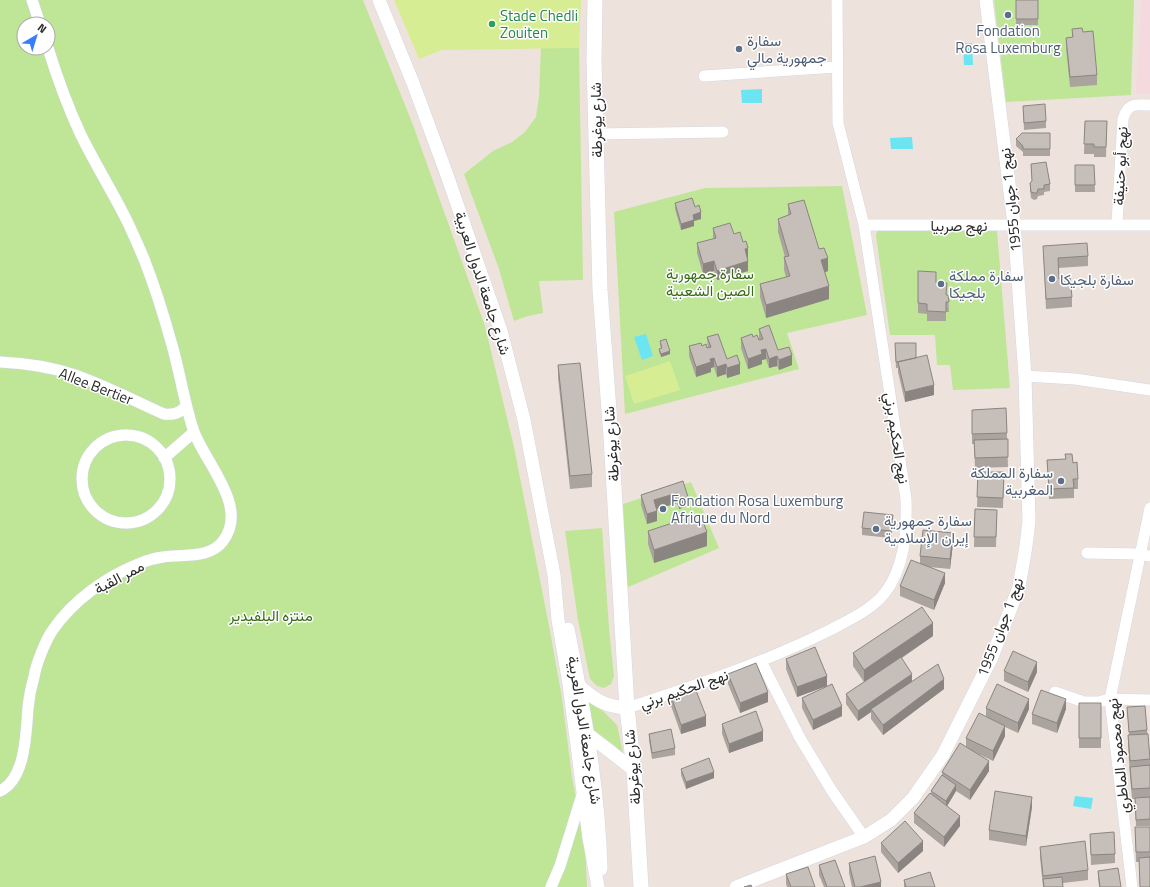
<svg xmlns="http://www.w3.org/2000/svg" width="1150" height="887" font-family="'Titillium Web',Vazirmatn,sans-serif">
<style>
.medical{fill:#f4d9df}
.green{fill:#bfe597;fill-rule:evenodd}
.pitch{fill:#d6ed93}
.water{fill:#6ce5f2}
.lines{fill:none;stroke-linecap:round;stroke-linejoin:round}
.minor-casing{stroke:#d2d8e4;stroke-width:12}
.tertiary-casing{stroke:#d2d8e4;stroke-width:14}
.secondary-casing{stroke:#d2d8e4;stroke-width:16}
.minor{stroke:#fff;stroke-width:11}
.tertiary{stroke:#fff;stroke-width:13}
.secondary{stroke:#fff;stroke-width:15}
.wall{fill:#aaa39e}
.shaded-wall{fill:#8b8581}
.building{fill:#c6beb8;stroke:#8b8581}
.service-dot{fill:#5c6f8a;stroke:#fff;stroke-width:1.5}
.leisure-dot{fill:#2e9e5b;stroke:#fff;stroke-width:1.5}
.labels{text-anchor:middle;dominant-baseline:central;stroke-width:3;stroke-linejoin:round;paint-order:stroke}
.leisure-label{font-size:15px;fill:#27864d;stroke:#fff;text-anchor:start}
.service-label{font-size:15px;fill:#4e5e75;stroke:#fff;text-anchor:start}
.street-label{font-size:15px;fill:#2b2b2b;stroke:#fff}
.park-label{font-size:15px;fill:#376b18;stroke:#fff}
</style>
<rect width="100%" height="100%" fill="#ede3dc"/>
<path class="medical" d="M1141,0H1150V94H1136Z"/>
<path class="green" d="M0,0H363L413,125L485,326L514,447L550,631L562,698L572,777L585,844L587,887H0ZM24,24H48V48H24Z
M994,0H1134L1131,95L1006,102Z
M541,48H579L583,280L539,281L543,313L528,316L514,321L499,269L464,174L493,151L512,142L525,132L536,117L539,96Z
M842,186L867,315L787,333L799,369L625,414L614,212L705,188Z
M881,229L997,231L1010,388L953,390L950,365H937L935,335H890L876,236L877,231Z
M691,482L719,548L626,588L623,504Z
M602,528L609,628L614,676L611,684L604,688L597,686L590,679L578,620L565,531Z
M588,702L603,711L617,725L623,753L614,745L593,730Z"/>
<path class="pitch" d="M394,0H581L579,48L442,50L419,59Z
M670,361L680,390L634,404L625,376Z"/>
<path class="water" d="M963,43H972L973,65H964Z
M762,89V103H742L741,90Z
M912,137L913,149H891L890,138Z
M646,334L653,356L642,360L634,337Z
M1075,796L1093,798L1091,809L1073,806Z"/>
<g class="lines">
<defs>
<path id="minor" d="M32,0L40,24
M704,76L837,67
M596,134L723,132
M1117,224L1123,119C1128,102 1136,105 1150,105
M864,225H1150
M0,362C25,363 51,367 75,375C106,386 135,401 164,414C174,415 180,413 186,406
M1025,376L1075,379L1150,390
M82 479a44 44 0 1 1 88 0a44 44 0 1 1-88 0Z
M164,458L194,432
M1087,553L1139,554L1150,556
M761,661L800,738L832,791L864,837
M1055,692L1084,702H1098L1110,699L1150,700
M627,708C695,686 763,663 828,631C847,621 870,611 884,594C905,568 907,531 906,499L864,225L838,123L837,0
M0,791C26,779 26,732 28,708C29,698 31,687 34,677C36,664 45,642 52,631C73,600 107,576 141,563C148,560 156,558 163,557C182,554 210,559 223,541C250,506 203,461 193,429C184,401 180,373 172,345C164,316 155,287 144,259C137,243 131,228 123,213C109,186 93,160 80,133C67,105 57,77 48,48
M551,887L560,866L582,795
M1132,887L1110,699L1150,508"/>
<path id="tertiary" d="M379,0L413,83L447,175L501,331L524,420L554,575L558,620L569,684L589,838L598,887
M568,629C584,708 599,788 601,869
M578,685C594,699 605,707 627,708
M585,732L634,770
M736,887L864,837L891,820L913,798L943,755L992,657L1019,587L1026,546L1029,521L1025,376L1014,224L986,0"/>
<path id="secondary" d="M595,0L594,60L600,290L611,437L627,708L634,770L641,887"/>
</defs>
<use href="#minor" class="minor-casing"/>
<use href="#tertiary" class="tertiary-casing"/>
<use href="#secondary" class="secondary-casing"/>
<use href="#minor" class="minor"/>
<use href="#tertiary" class="tertiary"/>
<use href="#secondary" class="secondary"/>
</g>
<path class="wall" d="M1016,0H1038V25H1016Z
M1072,29L1083,32L1097,75V85L1070,87L1066,48V38L1072,37Z
M1023,106L1046,121V128L1024,130Z
M1085,121H1107L1106,157H1094V154H1084Z
M1050,133V156H1023V152L1016,146V139Z
M1031,164L1050,184V191L1044,192V195L1038,196L1037,199L1034,200L1031,198L1030,189V183L1032,181Z
M1075,165H1094L1095,192H1075Z
M675,203L695,207L701,219L694,221V226L681,230L675,209Z
M788,204L819,249L828,271L824,272L829,299L766,318L760,297V284L786,277L784,270V257H785L778,232V219L788,215Z
M713,228L734,234L748,258V271L717,280L714,271L703,274L697,253V243L713,239Z
M1043,246L1088,256V266L1058,268L1059,279L1072,297V307L1046,309Z
M918,271L936,283L946,295H948L949,312H946V321H927V314L918,313Z
M759,329L778,350L792,365L779,370L777,366L769,368L766,359L762,360V364L748,369L741,348V338L753,337L759,340Z
M707,337L727,359L740,374L727,378L726,374L717,377L714,367L711,368V372L696,377L689,356V346H702L708,348Z
M660,341L670,354L661,357L659,352V349L661,348L660,345Z
M895,343L916,358L934,395L905,402L898,372V368H896Z
M558,365L592,474V487L570,489L558,378Z
M1006,408L1008,467L975,468L974,444H972V410Z
M1065,459L1073,463L1078,479V489H1074V498L1049,499L1047,460Z
M978,472H1004L1003,508L977,507Z
M683,481L688,506L679,509L677,503L657,509V521L647,524L641,505V495Z
M975,509L997,510L996,547H974Z
M893,522L891,538L862,535V528Z
M648,531L707,546L654,563L648,544Z
M953,543L950,569L929,567L945,583L934,610L900,596V586L920,563V556Z
M933,636L902,658L912,681L944,689L883,735L871,719V712L858,721L846,704V694L864,682L853,666V653Z
M786,659L827,686L797,697L786,669Z
M1004,671L1037,672L1028,692L1004,681Z
M728,674L768,702L740,713L728,684Z
M671,696L706,726L681,734L671,706Z
M802,698L842,716L813,730L802,708Z
M1079,703H1101V748H1079Z
M1127,707L1147,730L1150,754V826H1136L1135,799H1132L1130,777L1128,745V735H1129Z
M986,708L1029,709L1018,733L1005,727V736L993,761L976,753L989,771L970,800L956,791L947,806L960,826L944,847L914,823V813L931,793V791L942,775V772L966,747V738L986,717Z
M1066,709L1057,733L1032,724V714Z
M722,724L763,741L729,753L722,734Z
M649,734L675,748V755L652,759L649,740Z
M681,769L714,778L686,789L681,775Z
M1032,807L1026,846L989,840V830Z
M1135,827H1150V887H1140L1139,862H1136Z
M1090,834L1115,854V863L1091,865Z
M881,843L923,851L898,873L881,852Z
M1040,847L1088,870V880L1063,883V887H1043L1040,857Z
M849,863L881,887H852L849,873Z
M819,865L845,887H824L819,875Z
M1098,871L1121,887H1099L1098,878Z
M786,874L815,887H787L786,884Z
M904,880L935,887H904Z"/>
<path class="shaded-wall" d="M701,212V219L694,221V226L681,230V224L693,215Z
M748,248V258L745,259V249Z
M828,258V271L821,274V260Z
M714,261V271L703,274V264Z
M748,261V271L717,280V271Z
M829,286V299L766,318V305Z
M766,349V359L762,360V364L748,369V359L761,350Z
M670,351V354L661,357V354Z
M792,355V365L779,370V360Z
M777,356V366L769,368V359Z
M714,358V367L711,368V372L696,377V367L710,359Z
M726,364V374L717,377V367Z
M740,364V374L727,378V368Z
M934,385V395L905,402V392Z
M677,493V503L654,510V500Z
M688,497V506L679,509V499Z
M657,511V521L647,524V514Z
M893,515V522L891,538V531Z
M707,532V546L654,563V550Z
M953,533V543L950,569V559Z
M945,573V583L934,610V600Z
M933,623V636L864,683V670Z
M1037,662V672L1028,692V682Z
M912,674V684L871,709V712L858,721V711Z
M827,676V686L797,697V687Z
M944,679V689L883,735V725Z
M768,692V702L740,713V703Z
M1029,699V709L1018,733V723Z
M1066,699V709L1057,733V723Z
M842,706V716L813,730V720Z
M706,716V726L681,734V725Z
M1005,726V736L993,761V751Z
M763,731V741L729,753V744Z
M989,761V771L970,800V790Z
M714,772V778L686,789V782Z
M956,785V791L946,808V801Z
M1032,797V807L1026,846V836Z
M960,816V826L944,847V837Z
M923,841V851L898,873V863Z
M881,882V887H860Z"/>
<path class="building" d="M1016,0H1038V19H1016Z
M1082,28L1083,32L1093,31L1097,75L1070,77L1066,38L1073,37L1072,29Z
M1045,104L1046,121L1024,123L1023,106Z
M1085,121H1107L1106,147H1094V144H1084Z
M1022,133H1050V149H1023V146L1016,139Z
M1046,162L1050,184L1044,185V189H1038L1037,193H1034L1031,192L1030,183L1032,181L1031,164Z
M1075,165H1094L1095,185H1075Z
M692,198L695,207L699,205L701,212L693,215L694,220L681,224L675,203Z
M804,200L819,249L824,248L828,258L821,260L829,286L766,305L760,284L790,276L784,257L789,256L778,219L791,214L788,204Z
M730,223L734,234L740,232L743,242L746,241L748,248L745,249L748,261L717,271L714,261L703,264L697,243L716,238L713,228Z
M1087,243L1088,256L1058,258L1059,279L1070,278L1072,297L1046,299L1043,246Z
M918,271L936,272V283H947L946,295H948L949,302H946V312L927,311V304L918,303Z
M769,325L778,350L789,347L792,355L779,360L777,356L769,359L766,349L761,350L762,354L748,359L741,338L752,334L753,337L757,335L759,340L763,339L759,329Z
M718,334L727,359L737,355L740,364L727,368L726,364L717,367L714,358L710,359L711,362L696,367L689,346L701,343L702,346L706,344L707,348L711,347L707,337Z
M666,339L670,351L661,354L659,349L662,348L660,341Z
M895,343H916V358L896,362Z
M927,355L934,385L905,392L898,362Z
M580,363L592,474L570,476L558,365Z
M1006,408L1007,433L972,434V410Z
M1008,439V457L975,458L974,440Z
M1065,454H1072L1073,463L1077,462L1078,479H1073L1074,488L1049,489L1047,460L1066,459Z
M978,472H1004L1003,498L977,497Z
M683,481L688,497L679,499L677,493L654,500L657,511L647,514L641,495Z
M975,509L997,510L996,537H974Z
M864,512L893,515L891,531L862,528Z
M700,514L707,532L654,550L648,531Z
M923,530L953,533L950,559L920,556Z
M911,560L945,573L934,600L900,586Z
M922,607L933,623L864,670L853,653Z
M815,647L827,676L797,687L786,659Z
M1013,651L1037,662L1028,682L1004,671Z
M901,657L912,674L858,711L846,694Z
M756,663L768,692L740,703L728,674Z
M938,664L944,679L883,725L871,709Z
M832,684L842,706L813,720L802,698Z
M997,684L1029,699L1018,723L986,708Z
M695,688L706,716L681,725L671,696Z
M1041,690L1066,699L1057,723L1032,714Z
M1079,703H1101V738H1079Z
M1145,706L1147,730L1129,732L1127,707Z
M756,711L763,731L729,744L722,724Z
M979,713L1005,726L993,751L966,738Z
M671,729L675,748L652,753L649,734Z
M1148,734L1150,759L1130,761L1128,735Z
M960,743L989,761L970,790L942,772Z
M709,758L714,772L686,782L681,769Z
M1150,765V788L1132,789L1130,767Z
M942,775L956,785L946,801L931,791Z
M995,791L1032,797L1026,836L989,830Z
M930,793L960,816L944,837L914,813Z
M1150,797V819L1136,820L1135,798Z
M905,821L923,841L898,863L881,843Z
M1135,827H1150V852H1136Z
M1114,832L1115,854L1091,855L1090,834Z
M1085,841L1088,870L1043,876L1040,847Z
M875,856L881,882L860,887H855L849,863Z
M1150,857V887H1140L1139,858Z
M835,860L845,887H827L819,865Z
M808,867L815,887H791L786,874Z
M1118,868L1121,887H1100L1098,871Z
M930,872L935,887H906L904,880Z
M1062,877L1063,887H1044L1043,879Z
M751,885L752,887H744Z"/>
<g class="service-dot">
<circle cx="1008" cy="15" r="4"/>
<circle cx="739" cy="49" r="4"/>
<circle cx="1052" cy="279" r="4"/>
<circle cx="941" cy="284" r="4"/>
<circle cx="1061" cy="481" r="4"/>
<circle cx="663" cy="509" r="4"/>
<circle cx="876" cy="529" r="4"/>
</g>
<circle class="leisure-dot" cx="492" cy="24" r="4"/>
<g class="labels">
<g class="leisure-label">
<text x="500" y="15">Stade Chedli<tspan x="500" dy="17">Zouiten</tspan></text>
</g>
<g class="service-label">
<text x="1008" y="30" text-anchor="middle">Fondation<tspan x="1008" dy="17">Rosa Luxemburg</tspan></text>
<text x="747" y="40">سفارة<tspan x="747" dy="17">جمهورية مالي</tspan></text>
<text x="949" y="275">سفارة مملكة<tspan x="949" dy="17">بلجيكا</tspan></text>
<text x="1060" y="279">سفارة بلجيكا</text>
<text x="1053" y="472" text-anchor="end">سفارة المملكة<tspan x="1053" dy="17">المغربية</tspan></text>
<text x="671" y="500">Fondation Rosa Luxemburg<tspan x="671" dy="17">Afrique du Nord</tspan></text>
<text x="884" y="520">سفارة جمهورية<tspan x="884" dy="17">إيران الإسلامية</tspan></text>
</g>
<g class="street-label">
<text transform="translate(596 120) rotate(-91)">شارع يوغرطة</text>
<text transform="translate(1120 166) rotate(-87)">نهج أبو حنيفة</text>
<text transform="translate(1010 200) rotate(-96)">نهج 1 جوان 1955</text>
<text x="959" y="225">نهج صربيا</text>
<text transform="translate(483 283) rotate(72)">شارع جامعة الدول العربية</text>
<text transform="translate(96 386) rotate(21)">Allee Bertier</text>
<text transform="translate(897 438) rotate(81)">نهج الحكيم برني</text>
<text transform="translate(611 444) rotate(-94)">شارع يوغرطة</text>
<text transform="translate(119 577) rotate(-28)">ممر القبة</text>
<text transform="translate(1000 627) rotate(-69)">نهج 1 جوان 1955</text>
<text transform="translate(684 689) rotate(-19)">نهج الحكيم برني</text>
<text transform="translate(585 730) rotate(81)">شارع جامعة الدول العربية</text>
<text transform="translate(1118 756) rotate(-96)">نهج محمود الماطري</text>
<text transform="translate(632 767) rotate(-95)">شارع يوغرطة</text>
</g>
<g class="park-label">
<text x="710" y="273">سفارة جمهورية<tspan x="710" dy="17">الصين الشعبية</tspan></text>
<text x="271" y="615">منتزه البلفيدير</text>
</g>
</g>
<g transform="translate(36 36) rotate(38)"><circle r="19" fill="#ffffff" stroke="#aaaaaa"/>
<path d="M0-3L7 15L0 10L-7 15Z" fill="#377eff"/>
<text y="-6" font-size="11" font-weight="bold" text-anchor="middle" fill="#2b2b2b">N</text>
</g>
</svg>
